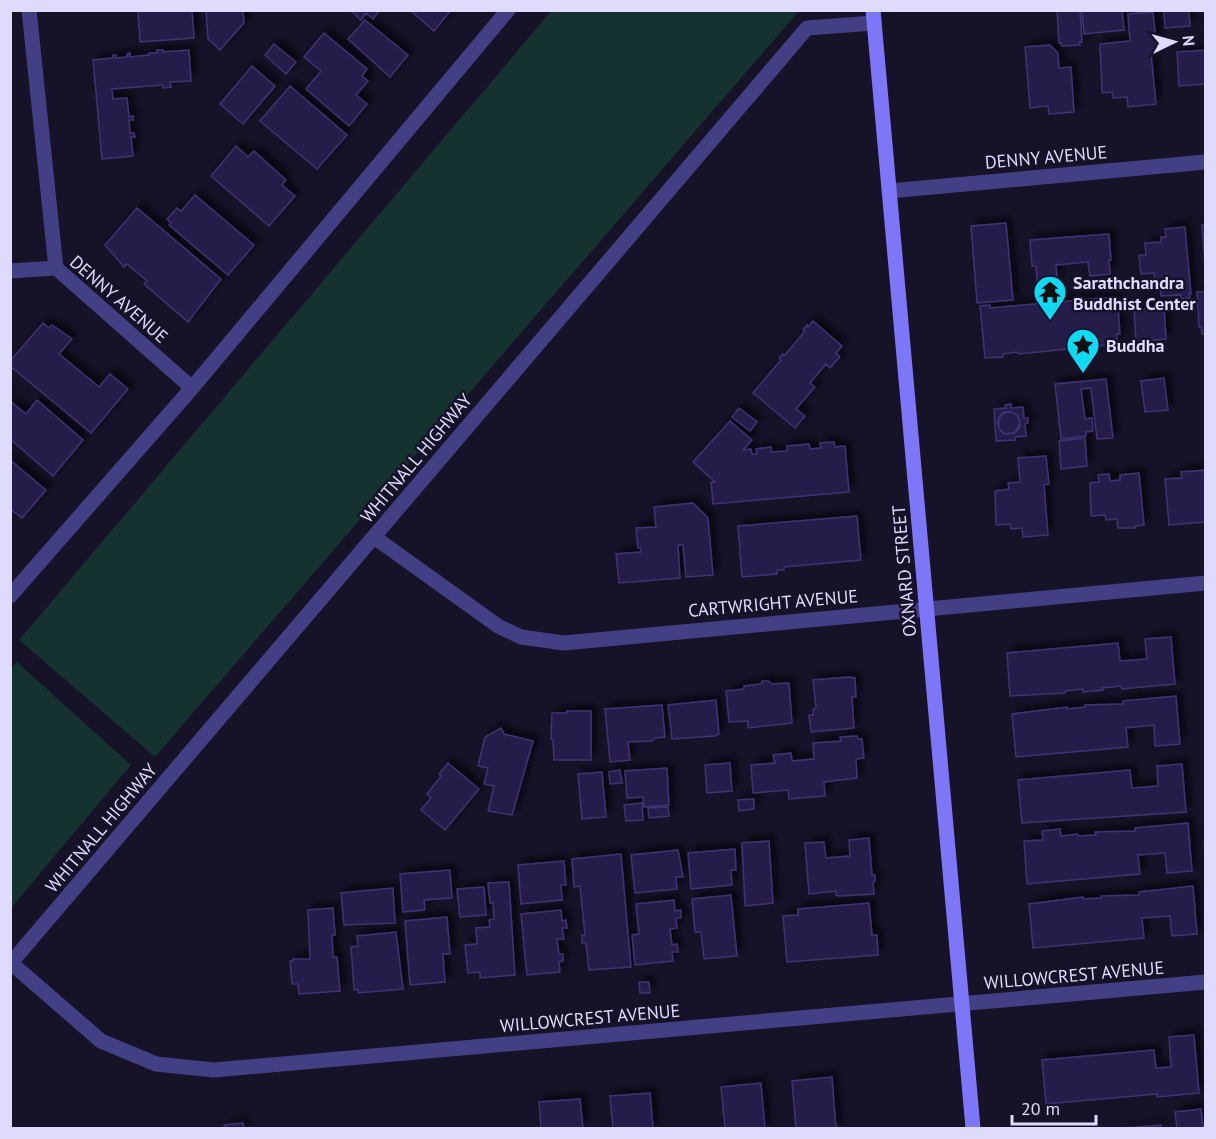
<svg xmlns="http://www.w3.org/2000/svg" width="1216" height="1139" font-family="'PT Sans',sans-serif">
<style>
.green{fill:#153231}
.building{fill:#281f48;stroke:#403273;stroke-width:1.5;fill-rule:evenodd;filter:url(#shadow)}
.lines{fill:none;stroke-linecap:round;stroke-linejoin:round}
.minor{stroke:#433f84;stroke-width:15}
.secondary{stroke:#7d77f8;stroke-width:15}
.labels{text-anchor:middle;dominant-baseline:central;stroke-width:5;stroke-linejoin:round;paint-order:stroke}
.street-label{font-size:18px;fill:#dfdbfd;stroke:#161228}
.poi-label{font-size:18px;font-weight:bold;fill:#dfdbfd;stroke:#161228;text-anchor:start}
</style>
<defs>
<filter id="shadow"><feDropShadow dx="5.5" dy="-5.5" stdDeviation="3" flood-color="#0009"/></filter>
</defs>
<rect width="100%" height="100%" fill="#161228"/>
<path class="green" d="M552,10L799,11L155,757L19,640Z
M17,662L131,765L11,908L10,669Z"/>
<path class="building" d="M192,10L194,38L140,42L138,11Z
M206,10H243L244,23L220,50L208,39Z
M350,10H380L373,19L366,13L361,20Z
M410,10H451L434,31Z
M1057,10H1080L1082,42H1079L1080,45L1062,46L1061,43H1059Z
M1082,10H1122L1124,30L1084,34Z
M1164,10H1189L1190,26L1165,28Z
M1153,12L1157,52L1151,53L1156,104L1128,107L1127,97L1113,98L1112,92L1102,93L1100,44L1130,41L1128,14Z
M365,20L408,55L390,77L348,39Z
M324,33L367,69L362,76L368,81L356,95L367,104L349,126L306,89L321,71L304,57Z
M274,44L296,62L286,74L265,55Z
M1050,45L1058,53L1059,68L1071,67L1074,112L1049,114L1048,106L1030,108L1025,47Z
M157,50H163V52L189,50L191,81L170,82L171,87L163,88V85L112,89L113,99L127,98L129,117L133,116V120H129L130,133H134L135,137H131L133,156L102,159L93,60L113,58V55H116V58L127,57V54L130,53V57L149,55V53H157Z
M1206,50V84L1179,86L1177,52Z
M252,66L275,86L243,124L220,104Z
M290,86L347,135L317,169L260,121Z
M236,146L248,157L254,151L286,180L282,185L295,196L269,226L211,176Z
M195,195L254,245L228,275L169,225L171,223L167,219L177,208L181,211Z
M137,208L221,279L188,322L144,284L147,281L127,264L124,267L105,245Z
M1006,223L1013,300L977,303L971,226Z
M1202,225H1206L1205,263Z
M1185,227L1191,294L1189,293L1190,298L1181,299V295L1161,296L1159,279H1155L1154,273L1141,274L1139,255H1146L1145,243L1161,242V237H1166L1165,229Z
M1109,234L1111,260H1109L1110,274L1090,276L1088,262L1056,265L1057,279L1037,281L1036,266H1032L1030,240Z
M1049,285V296H1037L1036,286Z
M1197,292H1206V334H1202L1201,327H1199Z
M1113,297L1114,306H1118L1120,334H1117V344L1019,354L1018,352L1003,354V357L985,358L980,306L990,305V308Z
M1164,307L1166,339L1136,342L1134,310Z
M813,321L842,346L836,353L840,357L830,368L826,364L810,383L815,387L796,409L805,416L795,428L753,393L781,360L779,358L783,354L785,355L805,331L803,330L807,325L808,327Z
M43,323L49,328L52,325L72,339L59,354L99,387L110,374L128,389L91,433L10,366V361Z
M1164,378L1168,410L1145,412L1141,381Z
M1106,379L1113,438L1097,439L1091,388L1081,389L1085,419L1092,418L1093,431L1086,432V436L1061,439L1055,384Z
M37,400L83,440L53,476L10,439V401L26,414Z
M1011,404V408L1023,407L1024,418H1028V423L1025,424L1026,436L1015,437V440L996,441L994,409L1006,408L1005,405ZM1004,412H1012L1018,416L1020,423L1015,433L1004,434L999,429V417Z
M739,408L757,422L750,431L732,417Z
M998 423a11 11 0 1 1 22 0a11 11 0 1 1-22 0Z
M730,421L752,440L743,450L751,449L752,454H757L756,449L771,447V452L787,451V446L809,444L810,449L821,448L820,443L834,442L835,447L845,446L849,492L713,504L711,482H715L693,462Z
M1085,438L1087,466L1061,469L1059,441Z
M1046,456L1049,484L1044,485L1048,535L1023,537L1022,528L1011,529L1010,524L996,525L995,491L1009,489L1008,483L1020,482L1018,458Z
M10,460L46,490L22,518L10,509Z
M1206,470V522L1169,525L1165,479L1182,478L1181,472Z
M1139,473L1144,525L1135,526V528H1118L1117,519L1106,520L1105,515L1091,516L1090,483L1099,482L1098,475L1109,474L1110,481L1120,480V475Z
M693,503L708,518L713,575L686,577L683,545H678L680,578L619,583L616,554L641,552V548H638L636,528L656,527L654,507Z
M857,516L861,560L784,567V570H777V574L742,577L738,526Z
M1171,637L1175,684L1122,689L1121,686L1102,688L1103,690L1083,692V689L1065,691V693L1010,696L1007,653L1118,643L1120,661L1147,659L1145,639Z
M849,677L855,678L856,697H852L854,728L811,732L809,715H813V709L816,708L813,680Z
M762,681H768L772,684L789,683L792,723L748,728V721L729,722L726,691L744,689V686L761,684Z
M1176,696L1180,744L1155,746L1154,725L1126,728L1128,747L1016,757L1012,714L1067,707V709L1085,707V705L1123,704V701Z
M716,700L719,734L715,736L672,739L668,705Z
M662,705L665,737L655,738L652,741L628,742L630,760L610,762L605,709Z
M567,711H591V760H554L553,740L551,739L552,713H567Z
M501,728L504,734L533,741L512,815L488,811L494,786L484,784L488,768L478,766L485,737Z
M857,736L858,739H862L864,758L856,759L857,778L824,782L825,796L789,799L788,790L753,793L751,765L775,763L773,755L791,753L792,761L814,759L813,743L841,741L840,737Z
M448,763L479,789L445,830L421,810L431,798L427,794L441,776L439,774Z
M730,763L732,791L707,793L705,765Z
M1182,764L1186,812L1022,823L1018,780L1130,770L1132,788L1158,786L1157,766Z
M667,768L669,805L644,807L643,797L627,798L625,771Z
M620,770L622,783L610,784L609,772Z
M602,772L606,817L582,819L578,774Z
M754,799V809L739,811L738,800Z
M642,803L643,820L626,821L624,805Z
M668,807L669,816L649,818L648,808Z
M1188,823L1192,871L1167,873L1165,853L1138,855L1140,874L1027,884L1024,841L1043,840L1042,831L1060,829L1061,836L1078,834V836L1096,835L1095,832L1135,831V828Z
M869,838L872,875H875V881L873,882L874,894L839,896L836,895V891L809,894L805,843L824,842L826,858L850,856L849,840Z
M769,841L773,903L745,906L742,843Z
M735,849L736,870H731L732,885L691,889L688,853Z
M678,850L683,877H676L677,889L635,893L631,855Z
M621,854L631,967L589,970L586,943H582V935H585L580,886L574,887L572,859Z
M564,861L566,885H561L562,900L521,904L518,865Z
M450,870L452,898L424,900L425,910L403,912L400,874Z
M509,882L515,975L480,978V972L468,973L465,945L477,944L476,928L490,927L489,920L494,919L493,903H490L488,883Z
M1193,886L1197,934L1172,936L1170,916L1142,918L1144,938L1033,948L1029,904L1083,897V899L1101,898V896L1139,895V892Z
M484,887L486,915L460,917L457,889Z
M393,888L395,923L344,925L341,893Z
M731,895L737,956L704,959L701,932H695L692,899Z
M674,900L675,911L681,910V918H676L677,928L670,929L672,945L677,944L678,952H672L673,961L635,965L632,935L639,934L636,904Z
M869,903L872,935H877L878,955L787,962L783,916L798,915V909Z
M333,908L335,935H332L333,957H337L340,991L299,994L298,984H292L290,961H293V959H310L308,910Z
M561,910L562,921L566,920L567,928H562L564,939H557L559,954H563V961L559,962L560,972L527,975L521,914Z
M447,917L450,954H443L445,982L410,985L405,921Z
M396,932L403,989L358,993V989L354,990L351,947L358,946L357,936Z
M639,982H649L650,993H640Z
M1194,1035L1199,1093L1157,1097V1094L1046,1104L1042,1060L1154,1050L1156,1068L1171,1067L1169,1037Z
M832,1077L836,1128H796L792,1081Z
M761,1083L765,1128H725L721,1087Z
M650,1093L653,1128H613L610,1096Z
M580,1099L583,1128H541L539,1102Z
M1201,1109L1203,1128H1177L1175,1112Z
M243,1123L244,1128H225L224,1125Z
M1161,1125V1128H1119H1127Z"/>
<g class="lines">
<path class="minor" d="M29,10L56,268
M889,191L1206,162
M10,271L56,268L192,388
M374,537L498,626L521,637L564,643L1206,583
M10,596L192,388L508,10
M11,963L101,1041L156,1064L214,1070L1206,982
M10,964L807,28L874,23"/>
<path class="secondary" d="M873,10L973,1128"/>
</g>
<defs>
<symbol id="temple-pin" viewBox="-11 -11 22 30"><path d="M0 17L-7.5 6A9.5 9.5 0 1 1 7.5 6Z" fill="#12d8f2" stroke="#161228"/><path d="M0-6L5-2H3V0L6.5 2.5H4V6H1.5V3h-3V6H-4V2.5H-6.5L-3 0V-2H-5Z" fill="#111"/></symbol>
<symbol id="sight-pin" viewBox="-11 -11 22 30"><path d="M0 17L-7.5 6A9.5 9.5 0 1 1 7.5 6Z" fill="#12d8f2" stroke="#161228"/><path d="M0-6L1.8-2.2L6-1.7L2.9 1.2L3.7 5.4L0 3.3L-3.7 5.4L-2.9 1.2L-6-1.7L-1.8-2.2Z" fill="#111"/></symbol>
</defs>
<g fill-rule="evenodd">
<use href="#temple-pin" x="1031" y="273" width="38" height="52"/>
<use href="#sight-pin" x="1064" y="326" width="38" height="52"/>
</g>
<g class="labels">
<g class="street-label">
<text transform="translate(1046 157) rotate(-5)">DENNY AVENUE</text>
<text transform="translate(119 299) rotate(41)">DENNY AVENUE</text>
<text transform="translate(416 458) rotate(-50)">WHITNALL HIGHWAY</text>
<text transform="translate(904 571) rotate(-95)">OXNARD STREET</text>
<text transform="translate(773 603) rotate(-5)">CARTWRIGHT AVENUE</text>
<text transform="translate(101 828) rotate(-50)">WHITNALL HIGHWAY</text>
<text transform="translate(1074 975) rotate(-5)">WILLOWCREST AVENUE</text>
<text transform="translate(590 1018) rotate(-5)">WILLOWCREST AVENUE</text>
</g>
<g class="poi-label">
<text x="1073" y="282">Sarathchandra<tspan x="1073" dy="21">Buddhist Center</tspan></text>
<text x="1106" y="345">Buddha</text>
</g>
</g>
<rect width="1216" height="1139" fill="none" stroke="#dfdbfd" stroke-width="24"/>
<g transform="translate(1174 42) rotate(85)" stroke="#161228" stroke-width="4.5" paint-order="stroke">
<path d="M0-4.5L10 22L0 15L-10 22Z" fill="#dfdbfd"/>
<text y="-9" font-size="16" font-weight="bold" text-anchor="middle" fill="#dfdbfd">N</text>
</g>
<path d="M1012 1115v9h84v-9" fill="none" stroke="#dfdbfd" stroke-width="3"/>
<text x="1021" y="1115" font-size="18" fill="#dfdbfd" stroke="#161228" stroke-width="4.5" paint-order="stroke">20 m</text>
</svg>
